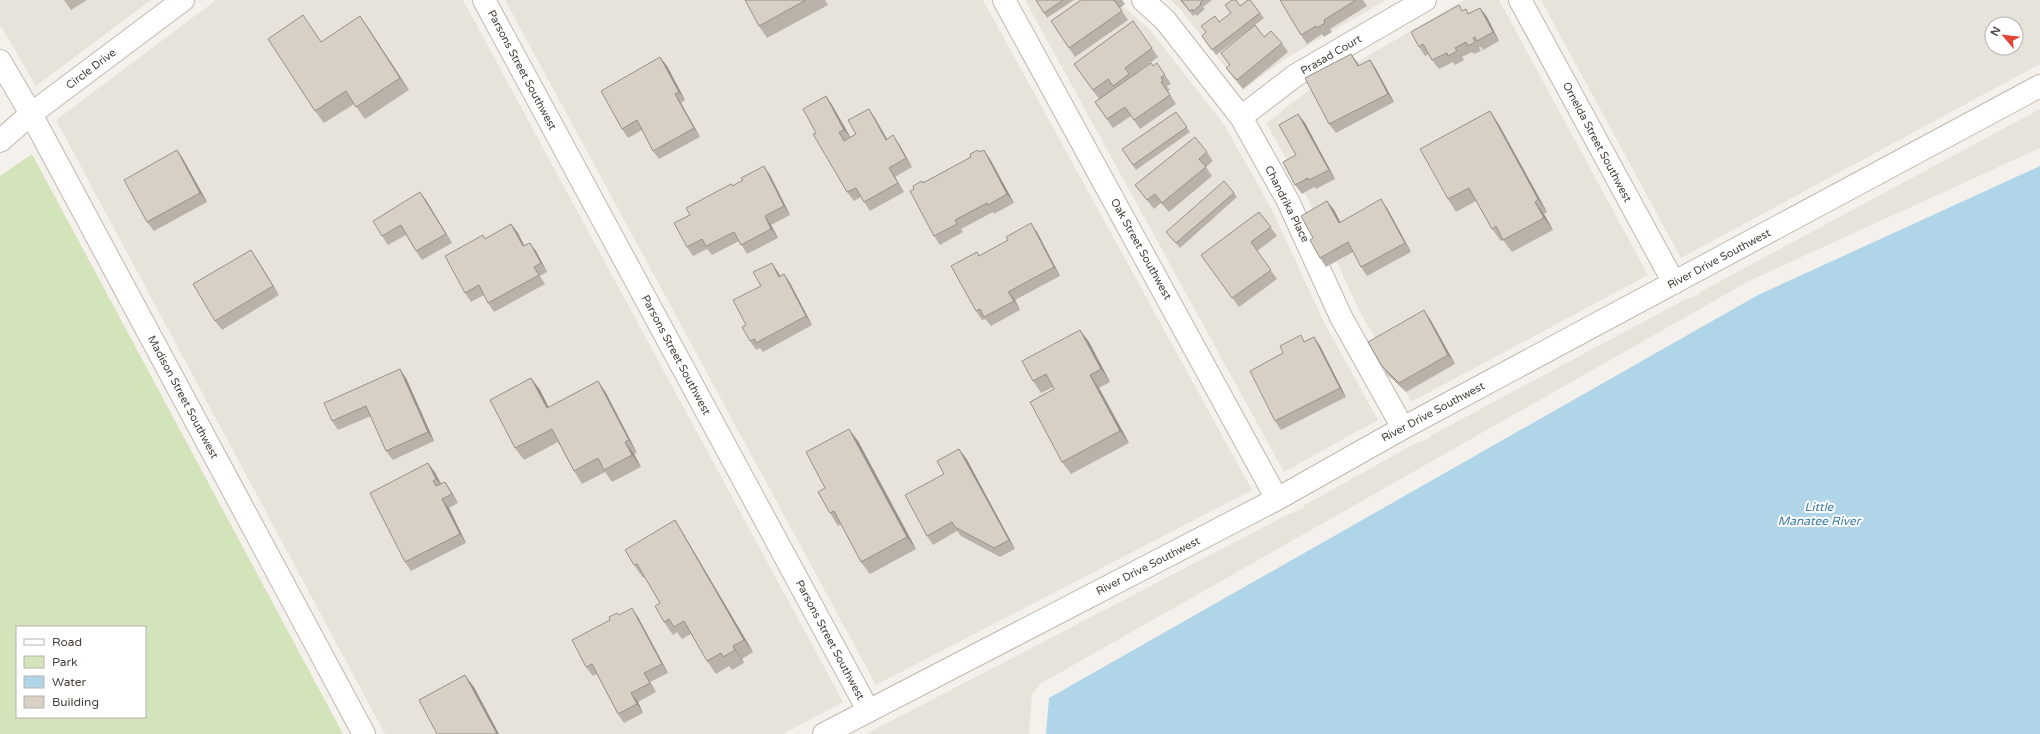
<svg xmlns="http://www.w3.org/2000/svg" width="2040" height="734" font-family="'Varela Round',sans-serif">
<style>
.residential{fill:#e7e3db;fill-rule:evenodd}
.green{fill:#d3e3ba;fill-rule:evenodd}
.water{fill:#b0d5e9}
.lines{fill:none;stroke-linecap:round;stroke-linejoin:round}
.minor-casing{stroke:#bfb8af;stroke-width:24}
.minor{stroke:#fff;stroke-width:22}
.wall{fill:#bab2a9}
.shaded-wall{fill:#97918a}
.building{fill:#d8cfc5;stroke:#97918a}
.labels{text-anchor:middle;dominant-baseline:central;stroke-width:4;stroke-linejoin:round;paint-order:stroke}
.street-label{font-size:11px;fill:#48423a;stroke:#fff}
.water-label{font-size:12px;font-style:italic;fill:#3c7ca1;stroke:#fff}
</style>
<rect width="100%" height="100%" fill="#f4f1ec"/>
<path class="residential" d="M0,0H151L36,86L0,25Z
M216,0H463L843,702L783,734H385L56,120Z
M505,0H983L1252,490L876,685Z
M1025,0H1116L1151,31L1225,126L1271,208L1325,324L1378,420L1284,472Z
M1170,0H1386L1285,59L1243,90L1181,10Z
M1464,0H1499L1648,275L1411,402L1359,310L1306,195L1266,123L1309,90Z
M1541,0H2040V64L1681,258ZM1992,24H2016V48H1992Z
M2040,109V148L1749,281L1040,684L1034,691L1032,695L1029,734H866L1287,515L1304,508L1303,506L1414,444L1430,438V436L1684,300L1700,294V292Z"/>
<path class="green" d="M32,154L343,734H0V176ZM17,627H145V717H17Z"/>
<path class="water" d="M2040,166V734H1046L1049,698L1758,295Z"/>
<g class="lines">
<defs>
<path id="minor" d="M484,0L868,710
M1004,0L1277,499
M1143,0L1165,20L1241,117L1288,201L1341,317L1403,428
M1520,0L1674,283
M0,61L31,114L364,734
M1241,117L1296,75L1425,0
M0,141L31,114L183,0
M824,734L1277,499L1403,428L2040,86"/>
</defs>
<use href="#minor" class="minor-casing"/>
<use href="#minor" class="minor"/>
</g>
<path class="wall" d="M64,0H87L71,10Z
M745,0H825L828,5L767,38L759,26Z
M1036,0H1074L1047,18Z
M1081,0H1122L1125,4L1120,8L1128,20L1075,57L1051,21Z
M1180,0H1212L1203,7L1205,9L1197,16L1195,14L1193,16Z
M1250,0L1264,18L1216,55L1202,36L1240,6Z
M1280,0H1363L1367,6L1330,29L1332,32L1324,37L1322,34L1307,44L1301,35Z
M1480,8L1487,17L1499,41L1483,50L1481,47H1479L1481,51L1474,54L1472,52L1462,57L1464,60L1455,65L1453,62L1439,69L1432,60L1429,54L1425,56L1419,47L1463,10L1466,9L1469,14Z
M1133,21L1158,57L1131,77L1153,66L1163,72L1171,84L1167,86L1170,90L1168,91L1176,104L1140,129L1131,116L1113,128L1095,102L1099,99L1074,64Z
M312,28L321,42L369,29L409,90L365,119L354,104L324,123L315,111Z
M1264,37L1282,43L1288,52L1243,89L1233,77L1226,68L1230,65L1221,53Z
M1370,60L1376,69L1394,102L1336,133L1329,124L1357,62L1359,66Z
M667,66L685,100L681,103L700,137L659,159L653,151L642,130L628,138L622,129Z
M826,96L832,105L850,137L856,134L869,109L875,118L887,139L899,144L912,167L895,177L904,192L870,211L861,197L854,201L847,192L816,133Z
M1176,112L1190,132L1136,170L1122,149Z
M1298,114L1305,123L1335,179L1316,189L1314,187L1302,194L1295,185L1296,155Z
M1498,123L1547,212L1544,214L1553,230L1512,252L1503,240L1501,241L1492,229L1476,201L1456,212L1448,199Z
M177,150L183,159L207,202L154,231L147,222Z
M984,150L990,159L1014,203L994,214L993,212L961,229L963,232L940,245L934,236L914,189L923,183Z
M1207,152L1213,161L1206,167L1212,176L1169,212L1161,203L1154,209L1135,185Z
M770,175L790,215L771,225L778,238L747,254L739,241L712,255L707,249L693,256L687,247L690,215L732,186Z
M1234,193L1237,197L1180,248L1166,232Z
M426,200L452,243L422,260L416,251L406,235L388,245L382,236Z
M1327,201L1334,210L1340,222L1387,208L1411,252L1367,276L1361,267L1353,252L1326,267L1320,258L1313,238Z
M1259,212L1277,236L1257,251L1277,279L1239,307L1201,255Z
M511,224L518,233L524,246L536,251L547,272L540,276L545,284L494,312L488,303L484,295L471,302L465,293L485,239Z
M1037,232L1060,276L1015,300L1020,310L991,326L985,319L982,320L976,311L977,252L980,256Z
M257,259L279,295L222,330L215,321Z
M778,272L780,276L784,274L790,283L812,325L763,352L760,348L756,350L750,341L746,325L761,286Z
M1430,319L1455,364L1406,392L1388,375L1382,366Z
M1080,330L1089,342L1110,382L1099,388L1129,443L1071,474L1062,462L1054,389L1053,387L1041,393L1033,381Z
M1314,337L1320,346L1346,397L1281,430L1275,421L1305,341Z
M406,378L434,441L393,460L386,451L371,416L338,430L332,421Z
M531,378L540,390L549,407L598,381L606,393L637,453L634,454L641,467L612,482L605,472L582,484L574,471L558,442L524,460L515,448Z
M858,441L916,549L870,574L861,562L841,524L838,526L830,513L825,488Z
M966,458L1015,549L1000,557L961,536L957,531L933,545L927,536L944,474Z
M434,471L441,484L445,482L451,491L458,503L449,508L466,543L411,571L405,562Z
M675,520L683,533L753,652L742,659L744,663L732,670L729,666L716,674L707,661L691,634L682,639L677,632L673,635L664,622L660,603L645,577L643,578L634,565Z
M619,615L638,617L668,673L650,682L656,692L638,702L643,713L624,723L618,714L597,674L593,676L586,667Z"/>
<path class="shaded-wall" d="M1480,8L1487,17L1499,41L1493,32Z
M360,16L369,29L409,90L400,78Z
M1351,54L1357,62L1364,75L1358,66Z
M660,57L667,66L685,100L679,92Z
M1370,60L1376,69L1394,102L1388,94Z
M675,94L681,103L700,137L694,128Z
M826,96L832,105L851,138L844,130Z
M869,109L875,118L892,148L886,140Z
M1490,111L1498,123L1547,212L1538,199Z
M1298,114L1305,123L1335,179L1329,170Z
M893,135L899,144L912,167L906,158Z
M177,150L183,159L207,202L200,193Z
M984,150L990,159L1014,203L1007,194Z
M764,166L770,175L790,215L784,206Z
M889,168L895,177L904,192L898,183Z
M420,192L426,200L452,243L446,234Z
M1381,199L1387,208L1411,252L1405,243Z
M1327,201L1334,210L1345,231L1339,223Z
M1535,202L1544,214L1553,230L1544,218Z
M765,216L771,225L778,238L771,229Z
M1031,223L1037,232L1060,276L1054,267Z
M511,224L518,233L529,255L523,246Z
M530,243L536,251L547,272L541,263Z
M251,250L257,259L279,295L273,286Z
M772,263L778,272L785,286L779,277Z
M784,274L790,283L812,325L806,316Z
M1008,292L1015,300L1020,310Z
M1424,310L1430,319L1455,364L1448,355Z
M1080,330L1089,342L1110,382L1101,369Z
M1314,337L1320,346L1346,397L1340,388Z
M400,369L406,378L434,441L428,432Z
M1090,375L1099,388L1129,443L1120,431Z
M531,378L540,390L555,421L547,408Z
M598,381L606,393L637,453L629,440Z
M849,429L858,441L916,549L907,537Z
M625,442L634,454L641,467L632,455Z
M959,449L966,458L1015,549L1009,540Z
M428,463L434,471L443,487L436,479Z
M445,482L451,491L458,503L452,494Z
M442,499L449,508L466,543L460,534Z
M675,520L683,533L753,652L744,640Z
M632,608L638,617L668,673L662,664Z
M733,646L742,659L744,663L735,650Z
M644,673L650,682L656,692L650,683Z
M465,675L474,687L499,734H497Z
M631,693L638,702L643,713L637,704Z"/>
<path class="building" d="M745,0H806L759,26Z
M1036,0H1063L1044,13Z
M1081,0H1114L1122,11L1069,48L1051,21Z
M1181,0H1203L1200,3L1201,4L1193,11L1192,9L1190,11Z
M1232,0H1236L1240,6L1248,0H1250L1260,13L1212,50L1202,36L1206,32L1201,26L1215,16L1219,22L1231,13L1225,5Z
M1280,0H1356L1324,20L1325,23L1317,28L1316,26L1301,35Z
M1459,5L1462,11L1466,9L1468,14L1480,8L1493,32L1477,41L1475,37L1473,38L1475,42L1468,46L1466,42L1455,48L1457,51L1448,56L1447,53L1432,60L1423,44L1419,47L1411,32Z
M303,15L321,42L360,16L400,78L356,107L346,91L315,111L268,39Z
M1133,21L1152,48L1125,68L1129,74L1113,86L1108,79L1093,90L1074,64Z
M1255,25L1264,37L1271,31L1282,43L1237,80L1226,68L1230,65L1221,53Z
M1351,54L1358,66L1370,60L1388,94L1329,124L1305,78Z
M660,57L679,92L675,94L694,128L653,151L637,120L622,129L601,91Z
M1151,63L1153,66L1157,63L1165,75L1161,77L1163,81L1161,82L1170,95L1134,120L1125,107L1107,119L1095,102Z
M826,96L844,130L839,132L844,141L856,134L848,120L869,109L886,140L893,135L906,158L889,168L898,183L864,202L856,188L847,192L813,134L816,133L803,109Z
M1490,111L1538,199L1535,202L1544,218L1503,240L1496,226L1492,229L1469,188L1448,199L1420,149Z
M1176,112L1187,127L1133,165L1122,149Z
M1298,114L1329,170L1309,180L1308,178L1295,185L1283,162L1296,155L1279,125Z
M1195,137L1207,152L1199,159L1206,167L1162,203L1155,194L1147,200L1135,185Z
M177,150L200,193L147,222L124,180Z
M978,150L979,152L984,150L1007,194L988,205L987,203L955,220L957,224L934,236L910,191L914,189L913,186L922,181L923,183L971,157L970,154Z
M764,166L784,206L765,216L771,229L741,245L734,232L706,246L702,239L687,247L674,223L690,215L686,208L731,184L732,186L743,180L741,178Z
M1224,181L1234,193L1176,243L1166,232Z
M420,192L446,234L416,251L401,225L382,236L373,221Z
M1381,199L1405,243L1361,267L1348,242L1320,258L1310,240L1313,238L1301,216L1327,201L1339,223Z
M1259,212L1271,227L1251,242L1271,270L1232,298L1201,255Z
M1031,223L1054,267L1008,292L1014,301L984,317L980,309L976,311L951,266L977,252L979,256L1008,240L1006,237Z
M511,224L523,246L530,243L541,263L534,267L539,275L488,303L479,285L465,293L445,256L483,235L485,239Z
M251,250L273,286L215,321L193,284Z
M772,263L779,277L784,274L806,316L756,343L755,339L750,341L742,327L746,325L733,300L761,286L753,272Z
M1424,310L1448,355L1399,383L1382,366L1368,342Z
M1080,330L1101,369L1090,375L1120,431L1062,462L1030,402L1054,389L1046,374L1033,381L1022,361Z
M1301,335L1304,342L1314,337L1340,388L1275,421L1250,371L1283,353L1280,346Z
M400,369L428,432L386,451L366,406L332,421L324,403Z
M531,378L547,408L598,381L629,440L625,442L632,455L604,470L598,458L574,471L552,429L515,448L490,400Z
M849,429L907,537L861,562L834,511L830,513L818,492L825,488L806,452Z
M959,449L1009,540L994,548L955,527L952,522L927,536L905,495L944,474L937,461Z
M428,463L436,479L433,481L436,486L445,482L452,494L442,499L460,534L405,562L370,493Z
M675,520L744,640L733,646L735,650L723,657L721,653L707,661L684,621L674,627L669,619L664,622L655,606L660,603L637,564L634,565L625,550Z
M632,608L662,664L644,673L650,683L631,693L637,704L618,714L592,664L586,667L572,640L610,620L609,617L617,613L619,615Z
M465,675L497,734H437L419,700Z"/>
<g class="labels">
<g class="street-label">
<text transform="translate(1331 55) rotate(-30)">Prasad Court</text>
<text transform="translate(91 69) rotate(-37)">Circle Drive</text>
<text transform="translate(522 70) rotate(62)">Parsons Street Southwest</text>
<text transform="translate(1597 142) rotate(62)">Ornelda Street Southwest</text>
<text transform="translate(1287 204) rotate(63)">Chandrika Place</text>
<text transform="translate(1141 249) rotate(61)">Oak Street Southwest</text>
<text transform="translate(1719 259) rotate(-28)">River Drive Southwest</text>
<text transform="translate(676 355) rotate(62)">Parsons Street Southwest</text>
<text transform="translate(183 397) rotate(62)">Madison Street Southwest</text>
<text transform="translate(1433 412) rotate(-28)">River Drive Southwest</text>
<text transform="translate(1148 566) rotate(-27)">River Drive Southwest</text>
<text transform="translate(830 640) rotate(62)">Parsons Street Southwest</text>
</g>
<g class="water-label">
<text x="1819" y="507">Little<tspan x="1819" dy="14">Manatee River</tspan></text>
</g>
</g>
<rect x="16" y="626" width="130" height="92" fill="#ffffff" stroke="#b6b3b0"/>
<rect x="24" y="639" width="20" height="6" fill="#ffffff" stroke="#b6b3b0"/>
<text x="52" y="646" font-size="12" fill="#48423a">Road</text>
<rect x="24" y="656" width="20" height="12" fill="#d3e3ba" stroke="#b6b3b0"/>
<text x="52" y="666" font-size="12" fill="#48423a">Park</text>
<rect x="24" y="676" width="20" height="12" fill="#b0d5e9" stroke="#b6b3b0"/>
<text x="52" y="686" font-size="12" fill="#48423a">Water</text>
<rect x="24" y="696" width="20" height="12" fill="#d8cfc5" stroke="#b6b3b0"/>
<text x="52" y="706" font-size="12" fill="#48423a">Building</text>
<g transform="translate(2004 36) rotate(298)"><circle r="19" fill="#ffffff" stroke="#b6b3b0"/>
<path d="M0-3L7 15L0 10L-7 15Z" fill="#e24435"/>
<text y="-6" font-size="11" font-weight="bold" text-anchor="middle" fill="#48423a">N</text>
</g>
</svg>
